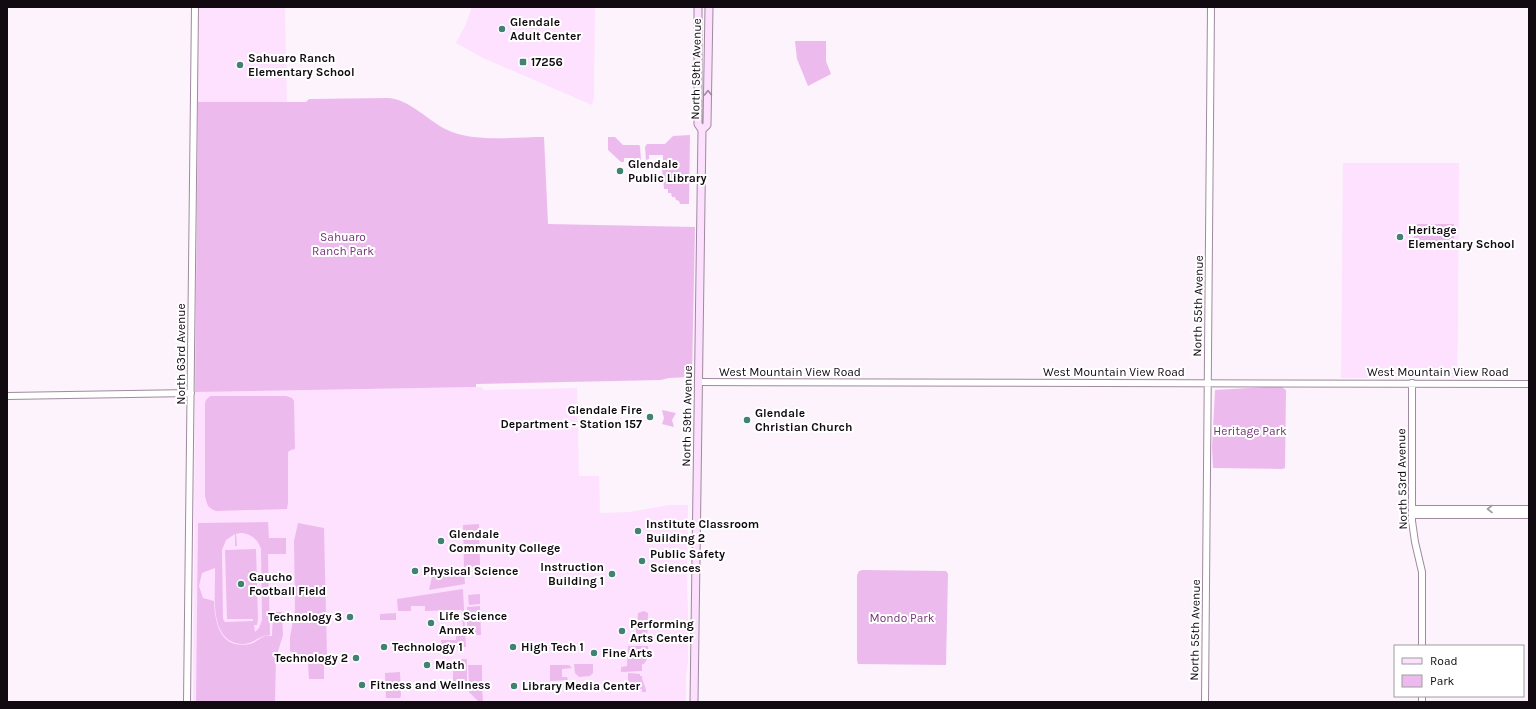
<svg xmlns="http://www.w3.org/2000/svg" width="1536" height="709" font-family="Karla,sans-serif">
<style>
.built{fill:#fee1fe}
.green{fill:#edbaee;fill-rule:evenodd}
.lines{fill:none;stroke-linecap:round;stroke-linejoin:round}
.tertiary-casing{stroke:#9f8a9f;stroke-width:8}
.secondary-casing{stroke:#9f8a9f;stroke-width:9}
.tertiary{stroke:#fff;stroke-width:6}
.secondary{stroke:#fce0fd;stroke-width:7}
.oneway{stroke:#9e8a9f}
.oneway2{stroke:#a09da0}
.poi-dot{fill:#418273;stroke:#fff;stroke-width:1.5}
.labels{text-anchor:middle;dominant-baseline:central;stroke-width:4;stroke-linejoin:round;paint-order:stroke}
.poi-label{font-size:12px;font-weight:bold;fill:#110a11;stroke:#fff;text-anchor:start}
.street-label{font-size:12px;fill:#110a11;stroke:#fff}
.park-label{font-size:12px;fill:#733376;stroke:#fff}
</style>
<rect width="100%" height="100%" fill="#fcf3fc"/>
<path class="built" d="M195,7H285L287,102H194Z
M472,7H595L594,96L592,105L483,58L456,43L465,26Z
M1343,163H1459L1458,329L1457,375L1455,378H1341Z
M481,387L484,390L577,388L579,476H599L600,513L630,512L669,505H688L687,590L688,611V661L686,676V702H193L195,392Z"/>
<path class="green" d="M795,41H826V61L831,74L808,86L797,59Z
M387,98C410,98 430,124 452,132C479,142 515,137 544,137L548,224L695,227L692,377L669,378L661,380L476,384V387L195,392L198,102H306L309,99Z
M690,135L689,204H680L679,201L676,200L675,197H672L671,193H668V189H664L662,169H674V167H667L663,163V155H649V159L646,160L645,147L647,144H665L673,136Z
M608,137H615L623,145H639L640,146L641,160L639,161H635L631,158H624V162H621L608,150Z
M1414,224H1454V242L1414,241Z
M1266,387H1282L1286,390L1285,468L1282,469L1213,468L1212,447L1215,390Z
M210,396H286L292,398L294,401L295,449L291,450L288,452V503L287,509L216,511C207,508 207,504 205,496V403L206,400Z
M662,410L676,413L672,420L674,427L662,424L664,418Z
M268,522L269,538H286V554H268L270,635C260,635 254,643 244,644C207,644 216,592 215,568L202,573L199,586L203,598L214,601C215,623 220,650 250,644C255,643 258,639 263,637C265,635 270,636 272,636L273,612H282L283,635L276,658L275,702H196L198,523ZM240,533C250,533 258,539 261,549L262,620L259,628L255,632L254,625H257L258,619L256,549L225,550L227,619H253V621L225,622L223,619L222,550L226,540L235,534V546H237L236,534Z
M298,523L324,528L327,655H295L290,651V637L295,610L294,541Z
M479,524L480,566L464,567L463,525Z
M863,570L946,571L948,574L946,665L858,664L857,660V575L859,571Z
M433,572L459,574L460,572H464L465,584L429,590Z
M463,589L465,629H463L462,610L425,611V606H411V611H398L397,599Z
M480,594V604L469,605L468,595Z
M480,606L481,635H467V607Z
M644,611L648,613L647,643H636V625H637L638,613Z
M396,613V620H380V614Z
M456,631H465L466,647L441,648V640H456Z
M628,646H648V658L644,664H642V671L621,672V667L627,666Z
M459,659H467V684H453V671L459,670Z
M308,663H324V679H309Z
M574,664H593V673L590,676L579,677L575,673Z
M468,665H482V684H469Z
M550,665H569L572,668L562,669V677H567L568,680L550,681Z
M400,672L401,696L400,698H386L385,673Z
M628,673L640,674V676H642C642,682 646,686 646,692H642V689H640L639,683H628Z
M469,686H482L483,702H479L469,692Z"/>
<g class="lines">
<defs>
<path id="tertiary" d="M699,382L1529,384
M1412,383V521L1415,542L1422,572V646
M7,396L191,393
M1412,509H1529
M1412,515H1529
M187,702L195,7
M1205,702L1211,7
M1422,702V696"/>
<path id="secondary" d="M702,130L707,125L709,7
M694,702L702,130L698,124V7"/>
</defs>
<use href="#tertiary" class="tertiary-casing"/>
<use href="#secondary" class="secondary-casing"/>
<use href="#tertiary" class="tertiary"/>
<use href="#secondary" class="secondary"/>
</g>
<defs><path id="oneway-chevron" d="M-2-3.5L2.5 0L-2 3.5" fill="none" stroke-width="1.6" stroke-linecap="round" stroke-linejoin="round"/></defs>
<use class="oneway" href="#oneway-chevron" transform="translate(708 93) rotate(-89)"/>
<use class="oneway2" href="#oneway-chevron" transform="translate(1490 509) rotate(-180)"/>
<g class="poi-dot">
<circle cx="502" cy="29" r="4"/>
<rect x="519" y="58" width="8" height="8" rx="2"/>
<circle cx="240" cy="65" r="4"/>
<circle cx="620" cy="171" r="4"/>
<circle cx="1400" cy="237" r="4"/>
<circle cx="650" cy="417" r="4"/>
<circle cx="747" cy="420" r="4"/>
<circle cx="638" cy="531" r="4"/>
<circle cx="441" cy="541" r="4"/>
<circle cx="642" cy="561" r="4"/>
<circle cx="415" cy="571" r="4"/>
<circle cx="612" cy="574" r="4"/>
<circle cx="241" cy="584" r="4"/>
<circle cx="350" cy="617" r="4"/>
<circle cx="431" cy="623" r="4"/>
<circle cx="622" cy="631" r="4"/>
<circle cx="384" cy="647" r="4"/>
<circle cx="513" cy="647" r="4"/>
<circle cx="594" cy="653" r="4"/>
<circle cx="356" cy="658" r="4"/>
<circle cx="427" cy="665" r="4"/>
<circle cx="362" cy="685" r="4"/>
<circle cx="514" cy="686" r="4"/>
</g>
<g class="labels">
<g class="poi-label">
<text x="510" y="22">Glendale<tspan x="510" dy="14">Adult Center</tspan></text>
<text x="248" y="58">Sahuaro Ranch<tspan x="248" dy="14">Elementary School</tspan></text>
<text x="531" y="62">17256</text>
<text x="628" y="164">Glendale<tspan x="628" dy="14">Public Library</tspan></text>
<text x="1408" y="230">Heritage<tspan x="1408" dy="14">Elementary School</tspan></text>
<text x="642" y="410" text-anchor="end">Glendale Fire<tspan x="642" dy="14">Department - Station 157</tspan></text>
<text x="755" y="413">Glendale<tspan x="755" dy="14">Christian Church</tspan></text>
<text x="646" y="524">Institute Classroom<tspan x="646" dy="14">Building 2</tspan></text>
<text x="449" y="534">Glendale<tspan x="449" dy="14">Community College</tspan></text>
<text x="650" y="554">Public Safety<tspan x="650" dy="14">Sciences</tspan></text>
<text x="604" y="567" text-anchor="end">Instruction<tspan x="604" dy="14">Building 1</tspan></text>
<text x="423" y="571">Physical Science</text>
<text x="249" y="577">Gaucho<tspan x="249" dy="14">Football Field</tspan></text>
<text x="439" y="616">Life Science<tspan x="439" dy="14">Annex</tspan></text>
<text x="342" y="617" text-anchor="end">Technology 3</text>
<text x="630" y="624">Performing<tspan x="630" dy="14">Arts Center</tspan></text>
<text x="392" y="647">Technology 1</text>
<text x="521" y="647">High Tech 1</text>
<text x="602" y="653">Fine Arts</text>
<text x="348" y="658" text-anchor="end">Technology 2</text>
<text x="435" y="665">Math</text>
<text x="370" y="685">Fitness and Wellness</text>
<text x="522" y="686">Library Media Center</text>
</g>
<g class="street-label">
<text transform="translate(696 69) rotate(-89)">North 59th Avenue</text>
<text transform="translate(1198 306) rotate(-89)">North 55th Avenue</text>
<text transform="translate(181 354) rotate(-90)">North 63rd Avenue</text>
<text x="790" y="372">West Mountain View Road</text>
<text x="1114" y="372">West Mountain View Road</text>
<text x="1438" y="372">West Mountain View Road</text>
<text transform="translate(687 416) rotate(-89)">North 59th Avenue</text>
<text transform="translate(1402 479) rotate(-91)">North 53rd Avenue</text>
<text transform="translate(1195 630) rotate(-89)">North 55th Avenue</text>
</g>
<g class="park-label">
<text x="343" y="237">Sahuaro<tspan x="343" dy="14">Ranch Park</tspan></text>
<text x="1250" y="431">Heritage Park</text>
<text x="902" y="618">Mondo Park</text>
</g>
</g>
<rect width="1536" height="709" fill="none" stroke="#110a11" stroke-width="16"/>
<rect x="1394" y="645" width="130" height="52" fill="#ffffff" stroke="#a09da0"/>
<rect x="1402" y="658" width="20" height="6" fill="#fce0fd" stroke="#a09da0"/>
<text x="1430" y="665" font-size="12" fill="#110a11">Road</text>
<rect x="1402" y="675" width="20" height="12" fill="#edbaee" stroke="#a09da0"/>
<text x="1430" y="685" font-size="12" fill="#110a11">Park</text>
</svg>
